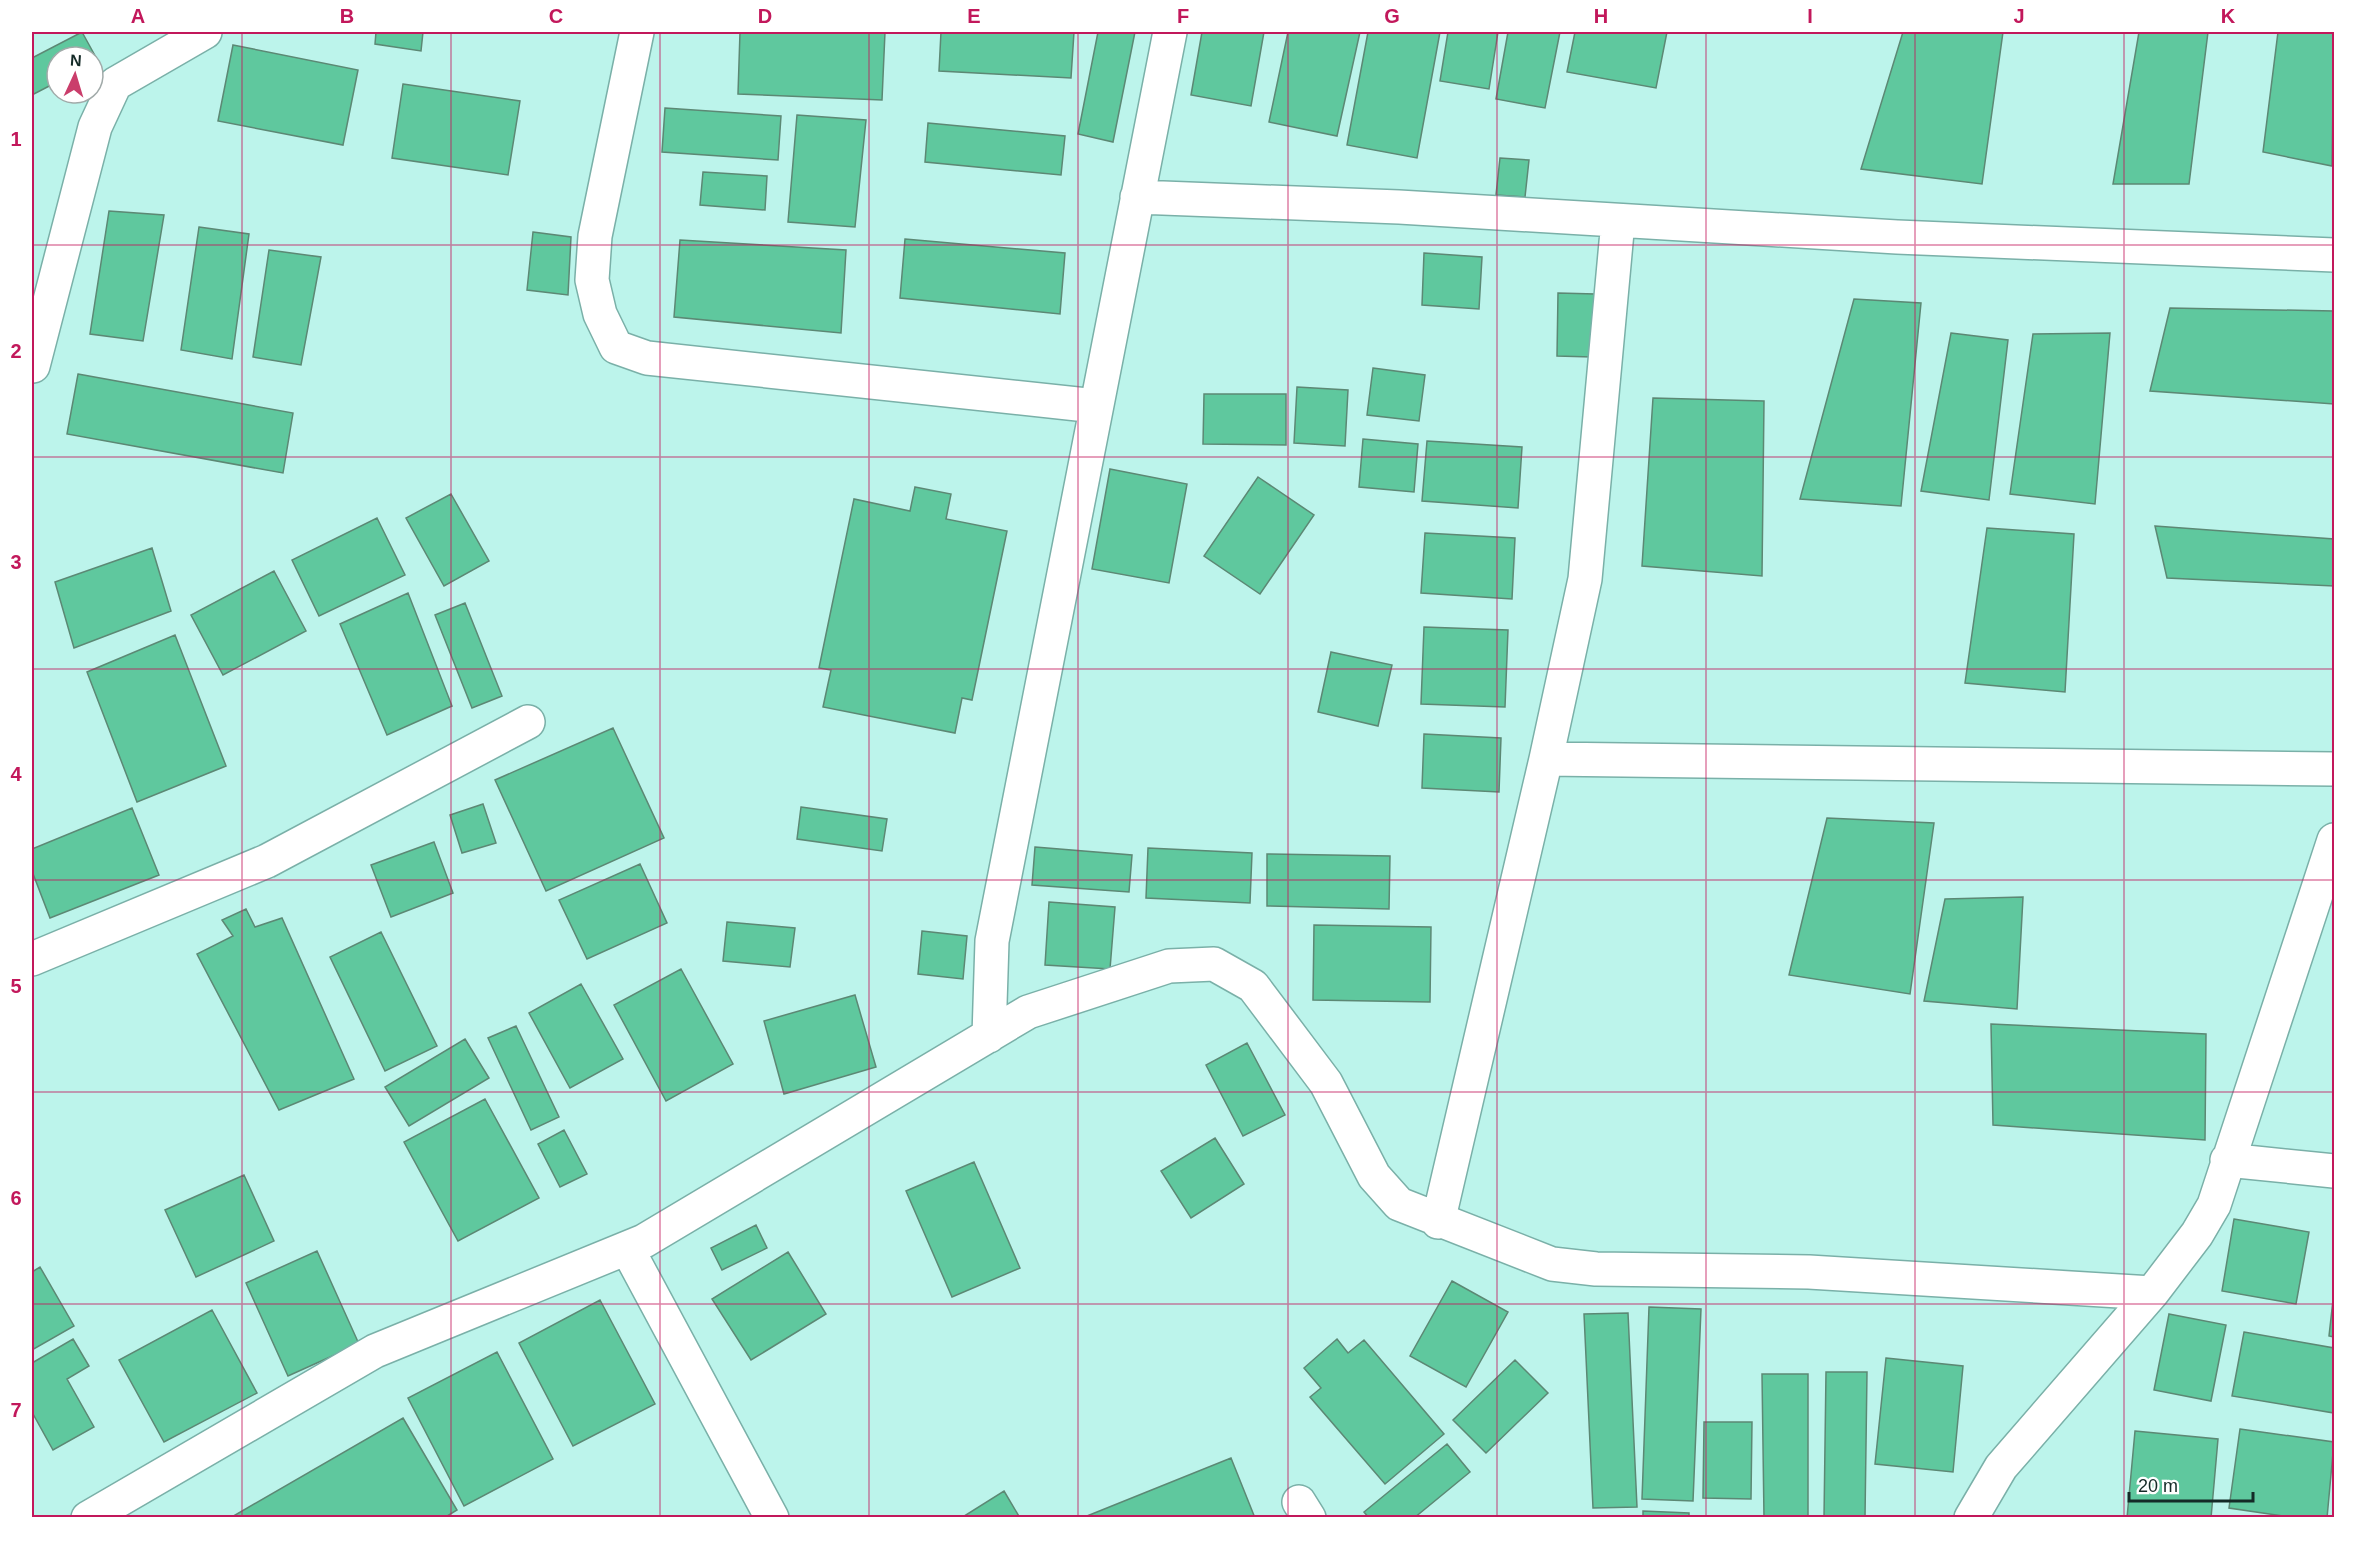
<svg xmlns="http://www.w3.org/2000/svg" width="2366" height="1549" font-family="Helvetica,sans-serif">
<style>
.building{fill:#5fc89e;stroke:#5c8874;stroke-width:1.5}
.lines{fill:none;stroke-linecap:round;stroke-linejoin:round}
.street-casing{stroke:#7ab0a8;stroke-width:36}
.street{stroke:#fff;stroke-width:33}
.grid{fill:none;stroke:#c2185b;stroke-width:1.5;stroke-opacity:0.55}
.neatline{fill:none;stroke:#c2185b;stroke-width:2}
.grid-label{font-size:20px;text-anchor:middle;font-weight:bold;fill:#c2185b}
</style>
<rect width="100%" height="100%" fill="#bcf4eb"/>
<path class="building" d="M82,32L98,61L93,63V57H57V82L32,95V58Z
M376,32H423L421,51L375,44Z
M740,32H885L882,100L738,94Z
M941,32H1074L1071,78L939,71Z
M1098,32H1135L1113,142L1078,134Z
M1202,32H1264L1251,106L1191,95Z
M1288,32H1360L1337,136L1269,122Z
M1368,32H1440L1417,158L1347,145Z
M1448,32H1498L1489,89L1440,81Z
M1508,32H1560L1545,108L1496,99Z
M1575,32H1667L1656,88L1567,72Z
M1903,32H2003L1982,184L1861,169Z
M2139,32H2208L2189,184H2113Z
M2278,32H2334L2332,166L2263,152Z
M233,45L358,70L343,145L218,121Z
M403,84L520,101L508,175L392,158Z
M665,108L781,116L778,160L662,152Z
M797,115L866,120L855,227L788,222Z
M928,123L1065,136L1061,175L925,162Z
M1500,158L1529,160L1525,197L1496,195Z
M703,172L767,176L765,210L700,205Z
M109,211L164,215L143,341L90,334Z
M199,227L249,234L232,359L181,350Z
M533,232L571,237L568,295L527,290Z
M905,239L1065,253L1060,314L900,298Z
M680,240L846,250L841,333L674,317Z
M269,250L321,257L301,365L253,357Z
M1424,253L1482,257L1479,309L1422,305Z
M1558,293L1595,294L1592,357L1557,356Z
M1854,299L1921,303L1901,506L1800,499Z
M2170,308L2334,311V404L2150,391Z
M1951,333L2008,340L1989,500L1921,491Z
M2110,333L2095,504L2010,494L2033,334Z
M1373,368L1425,375L1419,421L1367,415Z
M78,374L293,413L283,473L67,434Z
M1297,387L1348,390L1345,446L1294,443Z
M1204,394H1286V445L1203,444Z
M1653,398L1764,401L1762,576L1642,566Z
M1363,439L1418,444L1414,492L1359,487Z
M1427,441L1522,447L1518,508L1422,501Z
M1110,469L1187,484L1169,583L1092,569Z
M1258,477L1314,515L1260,594L1204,556Z
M915,487L951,494L946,519L1007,531L972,700L962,698L955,733L823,707L831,670L819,668L854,499L910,511Z
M451,494L489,561L444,586L406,518Z
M377,518L405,575L319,616L292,560Z
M2155,526L2334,539V586L2167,578Z
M1987,528L2074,534L2065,692L1965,683Z
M1425,533L1515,538L1512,599L1421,593Z
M152,548L171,611L74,648L55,582Z
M274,571L306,631L223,675L191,615Z
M408,593L452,706L387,735L340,624Z
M465,603L502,696L472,708L435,615Z
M1424,627L1508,630L1505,707L1421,704Z
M175,635L226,766L137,802L87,672Z
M1331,652L1392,665L1378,726L1318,712Z
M613,728L664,838L546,891L495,780Z
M1424,734L1501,738L1499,792L1422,788Z
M483,804L496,843L462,853L450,815Z
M801,807L887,819L882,851L797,839Z
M132,808L159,875L50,918L32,871V849Z
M1827,818L1934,823L1910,994L1789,975Z
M434,842L453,893L391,917L371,865Z
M1035,847L1132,855L1129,892L1032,885Z
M1148,848L1252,853L1250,903L1146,898Z
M1267,854L1390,856L1389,909L1267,906Z
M640,864L667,923L587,959L559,900Z
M2023,897L2017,1009L1924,1001L1945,899Z
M1049,902L1115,907L1110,969L1045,965Z
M246,909L255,927L282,918L354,1079L279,1110L197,954L233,936L222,920Z
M727,922L795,928L790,967L723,961Z
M1314,925L1431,927L1430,1002L1313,1000Z
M922,931L967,936L963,979L918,974Z
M381,932L437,1046L385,1071L330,957Z
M681,969L733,1064L666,1101L614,1005Z
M581,984L623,1059L570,1088L529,1013Z
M855,995L876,1067L784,1094L764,1021Z
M1991,1024L2206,1034L2205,1140L1993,1125Z
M516,1026L559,1117L531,1130L488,1038Z
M465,1039L489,1078L409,1126L385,1087Z
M1247,1043L1285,1115L1243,1136L1206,1065Z
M485,1099L539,1198L458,1241L404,1142Z
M564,1130L587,1174L560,1187L538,1144Z
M1215,1138L1244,1184L1191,1218L1161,1171Z
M974,1162L1020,1268L952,1297L906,1191Z
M244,1175L274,1241L196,1277L165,1210Z
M2234,1219L2309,1232L2296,1304L2222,1291Z
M756,1225L767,1248L722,1270L711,1248Z
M317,1251L359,1344L288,1376L246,1283Z
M788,1252L826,1314L751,1360L712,1299Z
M40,1267L74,1326L32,1350V1272Z
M1452,1281L1508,1312L1466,1387L1410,1356Z
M2334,1291V1337L2329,1336Z
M600,1300L655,1404L573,1446L519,1343Z
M1649,1307L1701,1309L1693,1501L1642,1499Z
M212,1310L257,1393L164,1442L119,1360Z
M1628,1313L1637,1507L1593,1508L1584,1314Z
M2169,1314L2226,1325L2211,1401L2154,1390Z
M2244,1332L2334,1348V1413L2232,1396Z
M73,1339L89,1366L67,1379L94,1427L53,1450L32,1412V1363Z
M1337,1339L1348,1353L1364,1340L1444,1434L1385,1484L1310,1397L1321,1388L1304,1368Z
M497,1352L553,1459L464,1506L408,1398Z
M1886,1358L1963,1366L1953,1472L1875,1464Z
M1515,1360L1548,1393L1486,1453L1453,1420Z
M1826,1372H1867L1865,1518H1824Z
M1762,1374H1808V1518H1764Z
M403,1418L457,1510L444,1518H230Z
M1704,1422H1752L1751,1499L1703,1498Z
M2240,1429L2334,1442L2327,1518H2296L2229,1508Z
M2135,1431L2218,1439L2211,1518H2127Z
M1447,1444L1470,1472L1414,1518H1369L1364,1512Z
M1231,1458L1255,1518H1082Z
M1004,1491L1020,1518H961Z
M1643,1511L1689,1513V1518H1643Z"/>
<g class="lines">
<defs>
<path id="street" d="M637,32L595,236L592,280L600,314L616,347L647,358L1096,406
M1137,197L1399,207L1897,237L2334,255
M33,366L95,127L115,84L205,32
M1546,759L2334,769
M32,959L267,861L528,722
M989,1036L992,941L1170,32
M2227,1160L2334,1171
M1438,1222L1546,759L1585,579L1618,221
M627,1248L772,1518
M1299,1502L1309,1518
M88,1518L375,1351L644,1241L1028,1012L1169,966L1214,964L1253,986L1326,1083L1374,1176L1399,1204L1552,1264L1596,1269L1809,1272L2152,1293
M1971,1518L2001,1467L2152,1293L2197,1234L2214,1205L2334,840"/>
</defs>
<use href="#street" class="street-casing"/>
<use href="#street" class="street"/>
</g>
<path class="grid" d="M242,32V1518M451,32V1518M660,32V1518M869,32V1518M1078,32V1518M1288,32V1518M1497,32V1518M1706,32V1518M1915,32V1518M2124,32V1518M32,245H2334M32,457H2334M32,669H2334M32,880H2334M32,1092H2334M32,1304H2334"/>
<rect width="2366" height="1549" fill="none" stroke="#ffffff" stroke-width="66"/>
<g transform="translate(75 75) rotate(4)"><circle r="28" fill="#ffffff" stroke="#a1aaa9" stroke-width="1.5"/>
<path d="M0-4.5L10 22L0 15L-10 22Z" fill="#ca3d6b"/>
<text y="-9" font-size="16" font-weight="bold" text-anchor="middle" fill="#142a27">N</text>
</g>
<path d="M2129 1492v9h124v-9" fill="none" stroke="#142a27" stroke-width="3"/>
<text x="2138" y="1492" font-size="18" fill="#142a27" stroke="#ffffff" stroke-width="4.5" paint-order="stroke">20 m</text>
<rect x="33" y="33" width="2300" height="1483" class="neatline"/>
<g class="grid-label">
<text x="138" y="23">A</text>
<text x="347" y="23">B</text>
<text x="556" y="23">C</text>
<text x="765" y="23">D</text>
<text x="974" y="23">E</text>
<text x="1183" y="23">F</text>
<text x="1392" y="23">G</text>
<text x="1601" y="23">H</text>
<text x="1810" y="23">I</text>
<text x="2019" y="23">J</text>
<text x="2228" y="23">K</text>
<text x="16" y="146">1</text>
<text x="16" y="358">2</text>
<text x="16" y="569">3</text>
<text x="16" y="781">4</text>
<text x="16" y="993">5</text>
<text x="16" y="1205">6</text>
<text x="16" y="1417">7</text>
</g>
</svg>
